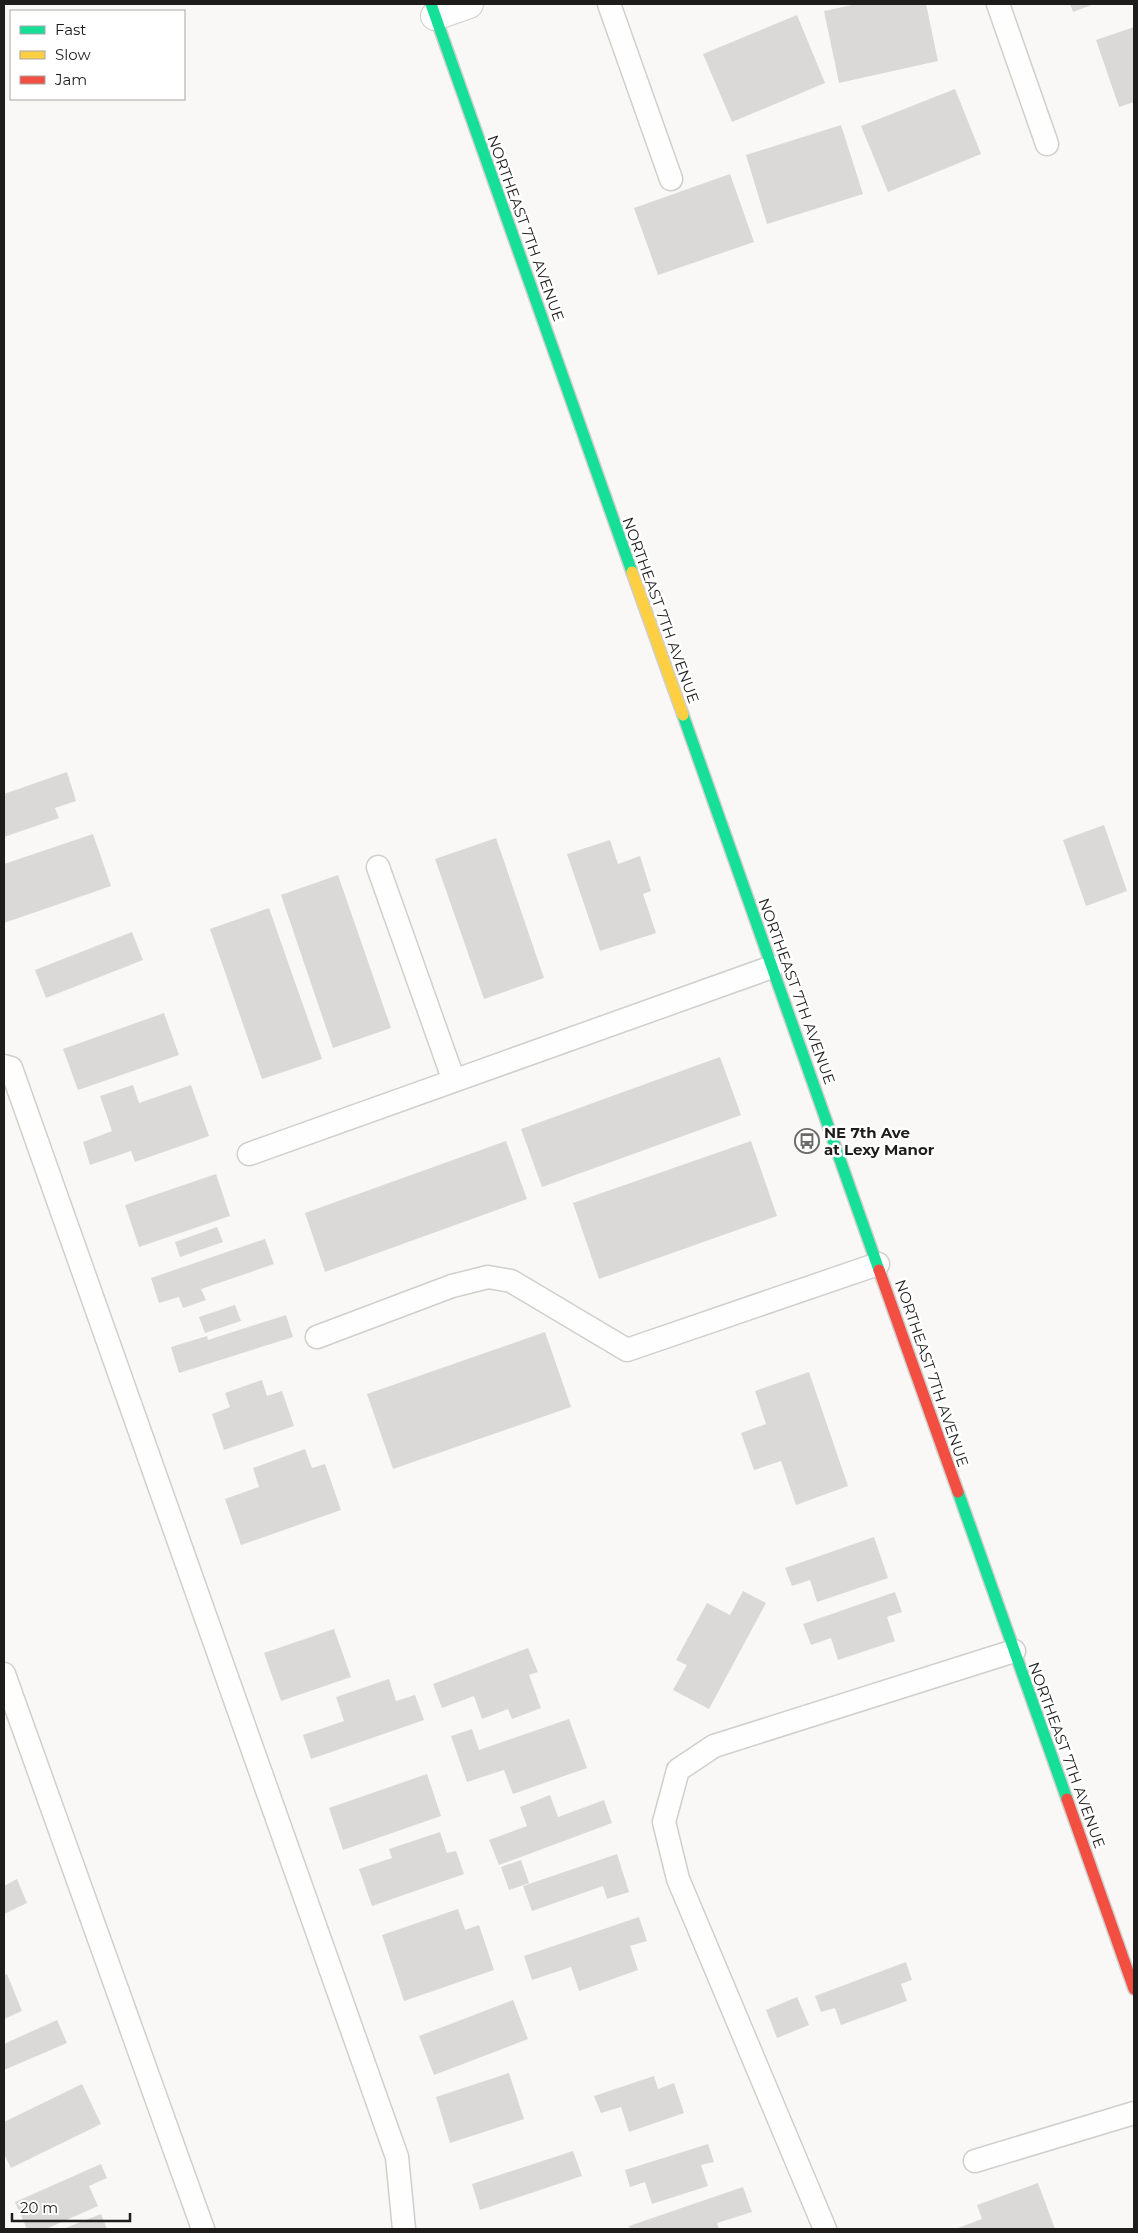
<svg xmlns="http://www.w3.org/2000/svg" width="1138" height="2233" font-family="Montserrat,sans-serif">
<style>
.building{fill:#dad9d8}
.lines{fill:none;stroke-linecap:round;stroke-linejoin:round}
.lane-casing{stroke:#cfcfcd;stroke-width:25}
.street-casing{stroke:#cfcfcd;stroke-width:30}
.fast-casing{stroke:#cfcfcd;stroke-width:14}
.slow-casing{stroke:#cfcfcd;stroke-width:14}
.jam-casing{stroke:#cfcfcd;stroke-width:14}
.lane{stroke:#fefefe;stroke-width:22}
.street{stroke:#fefefe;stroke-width:28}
.fast{stroke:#16e098;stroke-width:11}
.slow{stroke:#ffcf43;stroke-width:11}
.jam{stroke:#f24e42;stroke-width:11}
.labels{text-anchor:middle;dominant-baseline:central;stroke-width:5;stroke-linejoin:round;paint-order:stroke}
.street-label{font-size:15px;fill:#1e1d1c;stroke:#fff}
.poi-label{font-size:15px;font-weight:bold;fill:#1e1d1c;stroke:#fff;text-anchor:start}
</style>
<rect width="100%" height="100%" fill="#f9f8f6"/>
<path class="building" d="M857,4H926L938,61L839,83L824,11Z
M1070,4H1094L1073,12Z
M797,15L825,83L732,122L703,54Z
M1134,27V102L1119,107L1096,40Z
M955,89L981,154L888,192L861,126Z
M841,125L863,194L767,224L746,155Z
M730,174L754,242L658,275L634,208Z
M67,772L76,801L55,808L59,818L4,837V794Z
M1104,825L1127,891L1086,906L1063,840Z
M93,834L111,886L4,923V864Z
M496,838L544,978L484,999L435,859Z
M610,840L618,864L640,856L651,891L643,894L656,933L600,951L567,854Z
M338,875L391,1028L333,1048L281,895Z
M269,908L322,1059L262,1079L210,929Z
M132,932L143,960L46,998L35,970Z
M164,1013L179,1055L78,1090L63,1049Z
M720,1057L741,1115L542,1187L521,1129Z
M133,1085L139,1103L191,1085L209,1136L135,1162L131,1151L90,1165L83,1142L112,1131L100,1096Z
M506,1141L527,1199L325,1272L305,1213Z
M751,1141L777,1216L599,1279L573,1203Z
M216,1174L230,1216L139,1247L125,1205Z
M217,1227L223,1242L180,1257L175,1242Z
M265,1239L274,1264L201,1289L206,1300L183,1308L179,1297L159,1303L151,1278Z
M235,1305L241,1321L205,1333L199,1317Z
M286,1315L293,1337L179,1373L171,1347L207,1336L208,1340Z
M545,1332L571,1407L393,1469L367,1394Z
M809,1372L848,1486L796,1505L781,1461L754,1470L741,1433L766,1424L755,1391Z
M262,1380L267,1396L282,1391L294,1426L224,1450L212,1414L230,1407L225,1393Z
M305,1449L312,1468L325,1464L341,1510L241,1545L225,1499L259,1487L253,1468Z
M874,1537L888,1578L817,1602L810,1580L792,1586L785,1568Z
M743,1591L766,1603L709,1709L673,1690L687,1665L676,1660L707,1603L730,1615Z
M895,1592L902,1612L887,1617L895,1641L838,1660L831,1638L811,1645L803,1624Z
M334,1629L351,1677L281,1701L264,1653Z
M528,1648L538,1672L529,1675L541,1708L512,1719L508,1709L482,1719L474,1696L442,1708L433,1684Z
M389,1679L396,1701L415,1695L424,1720L311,1759L303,1735L344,1721L336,1697Z
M569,1719L587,1768L513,1794L504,1770L467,1782L451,1736L472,1729L479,1750Z
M427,1774L441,1816L343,1850L329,1808Z
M550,1795L558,1817L604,1800L612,1823L499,1865L489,1840L527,1826L520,1807Z
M440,1832L447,1853L456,1851L464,1874L372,1906L359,1869L392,1858L389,1849Z
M617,1854L629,1892L607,1899L603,1886L532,1911L523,1886Z
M521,1860L529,1883L509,1890L501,1867Z
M17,1879L27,1903L4,1914V1886Z
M458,1909L465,1930L479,1925L494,1970L404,2001L382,1935Z
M639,1917L647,1941L630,1946L638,1970L579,1991L571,1967L532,1980L524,1956Z
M906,1962L912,1980L901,1984L907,2001L841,2025L835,2008L821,2012L815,1996Z
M7,1974L22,2011L4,2019V1975Z
M797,1997L809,2025L777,2038L766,2010Z
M513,2000L528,2039L434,2075L419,2036Z
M57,2020L67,2043L4,2070V2044Z
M509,2073L524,2119L450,2143L436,2097Z
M654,2076L658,2089L674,2083L684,2113L629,2132L621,2107L601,2113L594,2096Z
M82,2084L101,2124L11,2168L4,2154V2122Z
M708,2144L714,2162L701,2165L708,2186L652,2204L645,2182L630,2187L625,2170Z
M573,2151L582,2176L480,2210L472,2184Z
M101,2164L107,2178L89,2186L98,2206L46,2229H27L15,2202Z
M1038,2183L1055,2229H959L958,2228L982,2219L977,2205Z
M743,2187L752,2212L717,2223L719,2229H630L629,2226Z
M101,2214L107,2229H63Z"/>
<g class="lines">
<defs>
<path id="lane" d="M609,4L671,179
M998,4L1047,144
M378,867L454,1081
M4,1066L11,1068L397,2157L404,2229
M249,1154L772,967
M317,1337L452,1286L488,1277L511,1281L627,1350L878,1264
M4,1674L203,2229
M975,2161L1134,2113
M825,2229L678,1879L664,1822L678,1770L714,1746L1014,1651"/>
<path id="street" d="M435,16L469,4"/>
<path id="fast" d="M431,4L632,572
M683,715L879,1270
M958,1492L1067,1799"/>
<path id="slow" d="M632,572L683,715"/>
<path id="jam" d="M879,1270L958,1492
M1067,1799L1134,1989"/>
</defs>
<use href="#lane" class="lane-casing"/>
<use href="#street" class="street-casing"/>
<use href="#fast" class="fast-casing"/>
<use href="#slow" class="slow-casing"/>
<use href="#jam" class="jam-casing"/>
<use href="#lane" class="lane"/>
<use href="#street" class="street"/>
<use href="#fast" class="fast"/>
<use href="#slow" class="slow"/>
<use href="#jam" class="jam"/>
</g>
<defs>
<symbol id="bus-ring" viewBox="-11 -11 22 22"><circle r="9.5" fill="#fff" stroke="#6b6a68" stroke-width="1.5"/><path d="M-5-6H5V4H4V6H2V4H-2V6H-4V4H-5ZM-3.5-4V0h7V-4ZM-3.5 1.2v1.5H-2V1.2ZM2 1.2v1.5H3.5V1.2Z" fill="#6b6a68"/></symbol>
</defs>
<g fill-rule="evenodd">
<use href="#bus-ring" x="793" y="1127" width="28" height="28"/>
</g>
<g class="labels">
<g class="street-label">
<text transform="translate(526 228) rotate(70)">NORTHEAST 7TH AVENUE</text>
<text transform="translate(661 610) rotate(70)">NORTHEAST 7TH AVENUE</text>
<text transform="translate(797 991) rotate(70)">NORTHEAST 7TH AVENUE</text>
<text transform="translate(932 1373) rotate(71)">NORTHEAST 7TH AVENUE</text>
<text transform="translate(1067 1755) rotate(70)">NORTHEAST 7TH AVENUE</text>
</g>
<g class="poi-label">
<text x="824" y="1132">NE 7th Ave<tspan x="824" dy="17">at Lexy Manor</tspan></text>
</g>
</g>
<rect width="1138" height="2233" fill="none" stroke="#1e1d1c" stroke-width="10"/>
<rect x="10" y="10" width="175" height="90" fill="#ffffff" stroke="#a5a5a4"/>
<rect x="20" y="26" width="25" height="8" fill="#16e098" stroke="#a5a5a4"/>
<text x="55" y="35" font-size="15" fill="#1e1d1c">Fast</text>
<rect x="20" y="51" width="25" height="8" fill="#ffcf43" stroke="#a5a5a4"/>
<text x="55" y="60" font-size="15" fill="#1e1d1c">Slow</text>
<rect x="20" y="76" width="25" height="8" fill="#f24e42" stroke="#a5a5a4"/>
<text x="55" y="85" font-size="15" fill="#1e1d1c">Jam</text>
<path d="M12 2213v8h118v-8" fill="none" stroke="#1e1d1c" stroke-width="2.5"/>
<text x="20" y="2213" font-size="15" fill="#1e1d1c" stroke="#ffffff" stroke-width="4" paint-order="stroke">20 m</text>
</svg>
